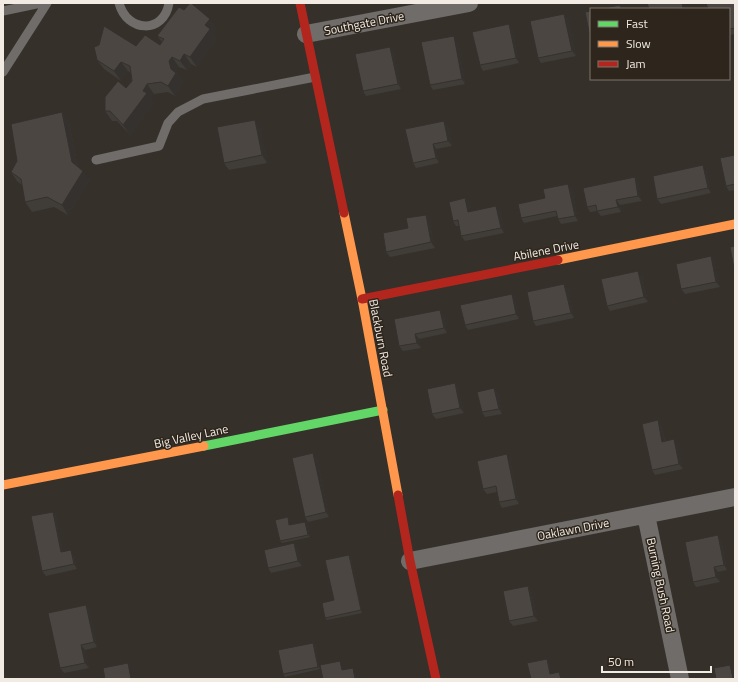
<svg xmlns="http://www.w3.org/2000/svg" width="738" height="682" font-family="'Titillium Web',sans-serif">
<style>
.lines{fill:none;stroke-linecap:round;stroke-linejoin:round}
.lane{stroke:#6f6c6a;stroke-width:9}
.street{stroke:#6f6c6a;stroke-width:18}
.fast{stroke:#63d668;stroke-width:9}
.slow{stroke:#ff974d;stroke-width:9}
.jam{stroke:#b3261e;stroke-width:9}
.wall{fill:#403c38}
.shaded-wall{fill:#34312e}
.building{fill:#4b4641;stroke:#34312e}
.labels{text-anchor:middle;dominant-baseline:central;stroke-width:3;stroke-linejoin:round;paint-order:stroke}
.street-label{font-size:12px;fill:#f1ebe4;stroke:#2e261c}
</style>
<rect width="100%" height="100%" fill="#35302a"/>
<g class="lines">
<path class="lane" d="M119,3C127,33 164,34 169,3
M3,11L41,3
M3,72L47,3
M96,160L159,146L168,123L178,112L203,99L315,77"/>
<path class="street" d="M306,34L469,3
M646,515L680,679
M410,561L735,497"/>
<path class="fast" d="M204,446L383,410"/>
<path class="slow" d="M344,213L362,299L398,495
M558,260L735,224
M3,485L204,446"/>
<path class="jam" d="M300,3L344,213
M362,299L558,260
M398,495L410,561L436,679"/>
</g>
<path class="wall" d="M735,3V34L729,35V9Z
M184,10L217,28L213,33L217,38L197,67L191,64L187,70L179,67L176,71L177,74L183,82L175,96L168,92L154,94L151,99L154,103L130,135L117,121H112L105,111L126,88L132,81L131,73L128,71L121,81L104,69L97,60L136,46L160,45L162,42L157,36Z
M564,14L568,19L576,56L541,63L538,58Z
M512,29L519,63L483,71L480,65Z
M458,41L465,84L433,90L430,85Z
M394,52L401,89L366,96L363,91Z
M62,112L69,122L78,167L90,180L68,215L54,207L32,212L25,202L22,185L17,181L11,172Z
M448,126L452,146L436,149L439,163L416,168L413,163Z
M260,127L267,163L229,170L224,163Z
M735,155V190L729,191L726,186Z
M706,170L711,193L661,204L657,199Z
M635,177L638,182L642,201L620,205L621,212L601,216L597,211L590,212L587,207Z
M572,189L578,221L561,224L558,219L557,216L524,223L521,218L545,198Z
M465,198L469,203L470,211H500L504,233L465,241L461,236L460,226H456L453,221Z
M426,215L429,220L435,248L390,257L386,252L408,228Z
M711,256L714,261L720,287L685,294L681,289Z
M642,276L648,302L610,311L607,306Z
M568,289L574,318L536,326L533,321Z
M512,294L515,299L519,319L468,330L465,325Z
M440,310L444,315L447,333L419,339L421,348L403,351L399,346Z
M455,383L458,388L464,413L436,419L432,414Z
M494,388L498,393L502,414L485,417L482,412Z
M658,420L661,425L665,441L677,444L683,469L655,475L652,470Z
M317,458L329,517L308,522L305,517Z
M510,459L519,504L502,508L499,502L497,492L487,494L483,489Z
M53,512L56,517L63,551L74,555L77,569L46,576L42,571Z
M288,517L289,519L290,525L305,522L307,524L310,537L282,543L280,541Z
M718,535L721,540L727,570L718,572L720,582L696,587L693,582Z
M294,543L298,548L302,566L271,573L268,568Z
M349,555L351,558L362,613L327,620L325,618L334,600Z
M528,586L531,591L538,621L513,626L509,621Z
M86,605L89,610L97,647L85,650L89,668L64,673L60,668Z
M313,643L315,645L320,669L285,677L283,674Z"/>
<path class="shaded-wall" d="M682,3H684L686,9H683Z
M564,14L568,19L576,56L572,51Z
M210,19L217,28L213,33L217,38L197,67L190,57L205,25Z
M509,24L512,29L519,63L516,58Z
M454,36L458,41L465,84L462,79Z
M390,47L394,52L401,89L398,84Z
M184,54L191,64L187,70L180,61Z
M172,57L179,67L176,71L177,74L183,82L175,96L168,86L171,69L169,61Z
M121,62L128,71L121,81L114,71Z
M147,84L154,94L151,99L154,103L130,135L123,125Z
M62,112L69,122L79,172L72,162Z
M255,120L260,127L267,163L262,155Z
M444,121L448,126L452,146L448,141Z
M433,144L436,149L439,163L436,158Z
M703,165L706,170L711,193L708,188Z
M83,171L90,180L68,215L62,205Z
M635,177L638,182L642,201L638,196Z
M568,184L572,189L578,221L575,216Z
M465,198L469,203L471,217L468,212Z
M616,200L620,205L621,212L618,207Z
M496,206L500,211L504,233L501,228Z
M426,215L429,220L435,248L431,242Z
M711,256L714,261L720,287L716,282Z
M638,271L642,276L648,302L644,297Z
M564,284L568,289L574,318L571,313Z
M512,294L515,299L519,319L516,314Z
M440,310L444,315L447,333L444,328Z
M415,334L419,339L421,348L417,343Z
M455,383L458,388L464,413L460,408Z
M494,388L498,393L502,414L499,409Z
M658,420L661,425L666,447L662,442Z
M674,439L677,444L683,469L679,464Z
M313,453L317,458L329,517L326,512Z
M507,454L510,459L519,504L516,499Z
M53,512L56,517L65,557L61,552Z
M288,517L289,519L291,527L289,525Z
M305,522L307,524L310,537L308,535Z
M718,535L721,540L727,570L724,565Z
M294,543L298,548L302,566L298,561Z
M71,550L74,555L77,569L74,564Z
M349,555L351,558L362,613L361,610Z
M714,567L718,572L720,582L716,577Z
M528,586L531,591L538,621L534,616Z
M86,605L89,610L97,647L94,642Z
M313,643L315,645L320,669L318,667Z
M81,645L85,650L89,668L85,663Z
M547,659L550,664L553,679L550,674Z
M340,661L343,666L345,675L342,670Z
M128,663L130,665L132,679H131Z
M730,665L734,670L735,679H734Z
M353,668L356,673L357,679H355Z
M559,672L563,677V679H561Z"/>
<path class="building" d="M190,3H191L210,19L205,25L210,29L190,57L184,54L180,61L172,57L169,61L171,69L176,73L168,86L161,82L147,84L143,91L147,93L123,125L110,111H105V97L118,81L126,88L132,81L130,66L121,62L114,71L97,60L94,47L99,45L104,26L136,46L145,35L160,45L164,39L157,36L179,7L184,10Z
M647,3H682L683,9H649Z
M706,3H735V28L729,29V9H708Z
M620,5L621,9H600Z
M591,11V41L585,12Z
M564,14L572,51L538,58L530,21Z
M509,24L516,58L480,65L472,32Z
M454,36L462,79L430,85L421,42Z
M390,47L398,84L363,91L355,54Z
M62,112L72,162L83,171L62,205L47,197L25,202L21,179L11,172L17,161L11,124Z
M255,120L262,155L224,163L217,127Z
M444,121L448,141L433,144L436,158L413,163L405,129Z
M735,155V184L726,186L720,158Z
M703,165L708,188L657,199L653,176Z
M635,177L638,196L616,200L618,207L597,211L596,205L587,207L583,188Z
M568,184L575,216L558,219L556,211L521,218L518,204L545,198L543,189Z
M465,198L468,212L496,206L501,228L461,236L458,220L453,221L449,202Z
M426,215L431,242L386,252L383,233L408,228L406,218Z
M735,246V274L730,247Z
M711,256L716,282L681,289L676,264Z
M638,271L644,297L607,306L601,279Z
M564,284L571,313L533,321L527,292Z
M512,294L516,314L465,325L460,305Z
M440,310L444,328L415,334L417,343L399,346L394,319Z
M455,383L460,408L432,414L427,389Z
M494,388L499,409L482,412L477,392Z
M658,420L662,442L674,439L679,464L652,470L642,424Z
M313,453L326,512L305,517L292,458Z
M507,454L516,499L499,502L496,486L483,489L477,461Z
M53,512L61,552L71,550L74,564L42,571L31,516Z
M288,517L289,525L305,522L308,535L280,541L275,520Z
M718,535L724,565L714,567L716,577L693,582L685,542Z
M294,543L298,561L268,568L264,550Z
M349,555L361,610L325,618L322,603L334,600L325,560Z
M528,586L534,616L509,621L503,591Z
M86,605L94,642L81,645L85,663L60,668L48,613Z
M313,643L318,667L283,674L278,650Z
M547,659L550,674L559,672L561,679H531L527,663Z
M340,661L342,670L353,668L355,679H323L320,665Z
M128,663L131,679H105L103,668Z
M730,665L733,678H735V679H716L714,668Z"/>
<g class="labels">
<g class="street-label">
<text transform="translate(364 23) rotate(-11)">Southgate Drive</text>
<text transform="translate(546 250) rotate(-11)">Abilene Drive</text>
<text transform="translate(381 338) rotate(79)">Blackburn Road</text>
<text transform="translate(191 436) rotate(-12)">Big Valley Lane</text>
<text transform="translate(573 529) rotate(-11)">Oaklawn Drive</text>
<text transform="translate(661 585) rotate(78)">Burning Bush Road</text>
</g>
</g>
<rect width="738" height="682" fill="none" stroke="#f1ebe4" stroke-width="8"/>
<rect x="590" y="8" width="140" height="72" fill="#2e261c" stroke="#7c756c"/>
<rect x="598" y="21" width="20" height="6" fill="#63d668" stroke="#7c756c"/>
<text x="626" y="28" font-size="12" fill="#f1ebe4">Fast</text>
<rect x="598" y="41" width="20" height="6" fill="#ff974d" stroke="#7c756c"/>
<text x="626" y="48" font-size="12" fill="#f1ebe4">Slow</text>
<rect x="598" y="61" width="20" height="6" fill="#b3261e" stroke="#7c756c"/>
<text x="626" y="68" font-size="12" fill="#f1ebe4">Jam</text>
<path d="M602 666v6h109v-6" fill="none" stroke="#f1ebe4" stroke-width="2"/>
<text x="608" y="666" font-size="12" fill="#f1ebe4" stroke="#2e261c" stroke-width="3" paint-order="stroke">50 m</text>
</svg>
